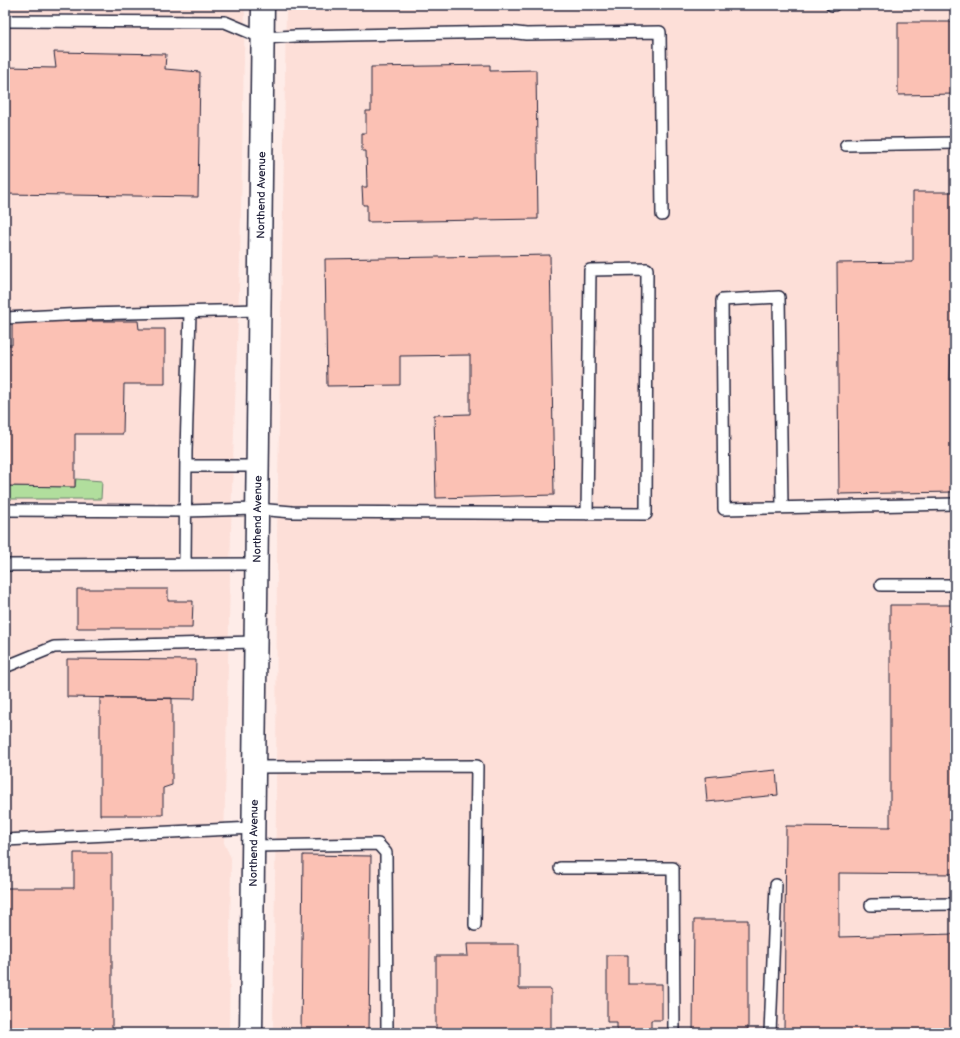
<svg xmlns="http://www.w3.org/2000/svg" width="960" height="1038" font-family="'Balsamiq Sans',sans-serif">
<style>
.built{fill:#fddfd8}
.green{fill:#b1de9d;stroke:#6a806c}
.building{fill:#fbc1b4;stroke:#22223b}
.lines{fill:none;stroke-linecap:round;stroke-linejoin:round}
.service-casing{stroke:#22223b;stroke-width:14}
.minor-casing{stroke:#22223b;stroke-width:25}
.service{stroke:#fff;stroke-width:11}
.minor{stroke:#fff;stroke-width:22}
.labels{text-anchor:middle;dominant-baseline:central;stroke-width:3;stroke-linejoin:round;paint-order:stroke}
.street-label{font-size:11px;fill:#22223b;stroke:#fff}
</style>
<rect width="100%" height="100%" fill="#feece8"/>
<filter id="ink" filterUnits="userSpaceOnUse"><feTurbulence type="fractalNoise" baseFrequency=".025" numOctaves="2"/><feDisplacementMap in="SourceGraphic" scale="8" xChannelSelector="R" yChannelSelector="G"/><feConvolveMatrix kernelMatrix="1 2 1 2 8 2 1 2 1" color-interpolation-filters="sRGB"/></filter>
<g filter="url(#ink)">
<path class="built" d="M5,5H245L240,261L232,489L224,843L231,858L229,1033H5Z
M286,5H955V1033H273L276,805L277,536L284,152Z"/>
<path class="green" d="M76,479L102,481L101,499H5V486L75,487Z"/>
<path class="building" d="M898,22H955V94L898,95Z
M54,52L166,54L165,69L200,72L198,197L5,194V67L56,68Z
M490,65V71L536,70L538,219L367,222V205H363L362,187H367L366,151H362V133H366V111H371V67Z
M913,192H955V347H951L950,380H955V492L839,494L837,263L913,262Z
M550,255L554,495L436,498L434,415L470,414V355L400,356V385L327,386L325,259Z
M12,321H138L139,329H165V384H124L123,434H75V487L5,486V345H12Z
M77,589H168V601H193L192,628H77Z
M890,605H955V874L839,873V937L955,934V1033H784L786,826L890,827Z
M67,659L196,660L195,699L67,697Z
M100,698H172V785L163,788V815H100Z
M776,770L778,795L707,802L705,777Z
M74,853H112V1033H29V1028H5V888H74Z
M303,855L371,856L369,1033H301Z
M694,920H748V1033H693Z
M467,944H519V989H551V1033H436V956H468Z
M607,955H628V984H662V1020H651V1033H617V1022H607Z"/>
<g class="lines">
<defs>
<path id="service" d="M832,5H834
M5,21L225,22L263,38L296,36L509,32L526,34L660,32L662,215
M846,145L955,143
M5,318L84,314L261,310
M186,466H258
M782,507L779,297L722,300L724,509L955,504
M5,510L186,511L257,509L292,512L646,514L647,269L590,270L587,514
M185,564L186,451L190,312
M5,565L256,564
M881,585H955
M5,667L54,647L255,642
M254,767L477,766L475,925
M5,840L253,828
M253,846L378,844L386,853L387,1033
M560,868H673L674,1033
M871,905L955,904
M770,1033L776,885"/>
<g id="minor">
<path id="s1" d="M251,1033L263,5"/>
</g>
</defs>
<use href="#service" class="service-casing"/>
<use href="#minor" class="minor-casing"/>
<use href="#service" class="service"/>
<use href="#minor" class="minor"/>
</g>
</g>
<g class="labels">
<g class="street-label">
<text stroke="none"><textPath href="#s1" startOffset="838">Northend Avenue</textPath></text>
<text stroke="none"><textPath href="#s1" startOffset="514">Northend Avenue</textPath></text>
<text stroke="none"><textPath href="#s1" startOffset="190">Northend Avenue</textPath></text>
</g>
</g>
<rect width="960" height="1038" fill="none" stroke="#fff" stroke-width="20"/>
<rect x="10" y="10" width="940" height="1018" fill="none" stroke="#22223b" stroke-width="1.5" filter="url(#ink)"/>
</svg>
